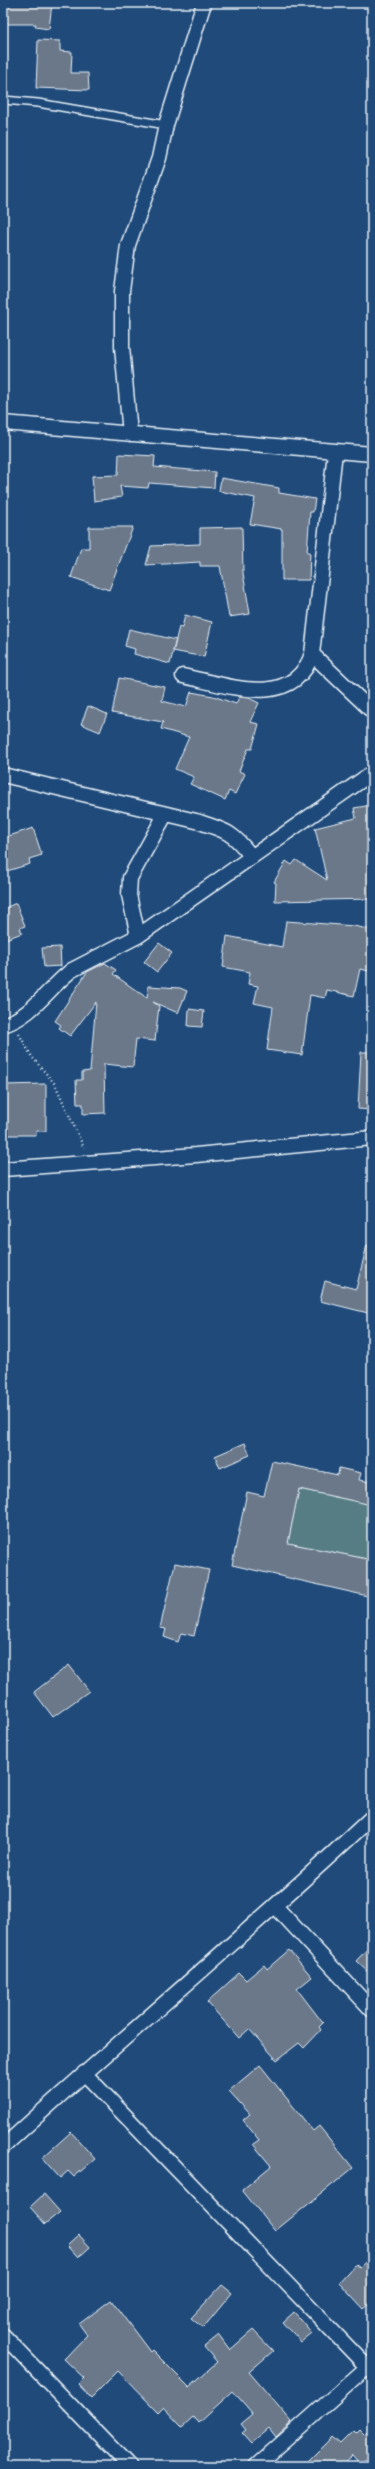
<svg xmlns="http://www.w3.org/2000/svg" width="375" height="2469" font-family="'Comic Neue',sans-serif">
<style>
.green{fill:#557d83;stroke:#9eb7be}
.building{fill:#6b788a;stroke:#e8f1f8}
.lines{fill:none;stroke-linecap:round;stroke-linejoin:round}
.service-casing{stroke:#e8f1f8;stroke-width:10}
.minor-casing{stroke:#e8f1f8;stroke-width:17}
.path{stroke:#e8f1f8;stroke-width:2.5;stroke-dasharray:1 3;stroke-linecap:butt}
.service{stroke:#1f4a7a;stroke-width:7}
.minor{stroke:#1f4a7a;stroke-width:14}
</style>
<rect width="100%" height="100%" fill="#1f4a7a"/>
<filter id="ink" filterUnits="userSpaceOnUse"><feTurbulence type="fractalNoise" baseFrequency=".025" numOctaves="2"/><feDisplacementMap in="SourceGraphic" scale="8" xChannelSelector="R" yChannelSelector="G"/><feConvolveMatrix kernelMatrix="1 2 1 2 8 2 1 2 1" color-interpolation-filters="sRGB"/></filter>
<g filter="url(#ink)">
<path class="green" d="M299,1489L372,1505V1560L288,1543Z"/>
<path class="building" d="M3,3H52L49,29L35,27L36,24H3Z
M38,40L60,41V51L72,52L71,73H88L89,90L36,88Z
M119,454L155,456L154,467L215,472L214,488L149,483L148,488L120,486L122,497L94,501L92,476L118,475Z
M221,478L279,488V493L315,499L313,512H310L307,552H310L309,580H282V529L250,524L255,498L219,491Z
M89,527H133L109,590L71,577L81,548H89Z
M242,527L243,573L250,614L229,617L220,566H200V562L146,565L151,546L200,544V528Z
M185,615L212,622L204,657L173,651L179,627L182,628Z
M129,629L176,640L170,664L134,654L135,649L125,646Z
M119,678L165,687L162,701L186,707L191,692L213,696L236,704L239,697L249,698L259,703L250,722L259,724L252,749H248L239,771L245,774L235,794L229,791L225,800L190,784L194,777L175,769L189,737L161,729L163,722L112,713Z
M88,706L107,714L100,732L81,724Z
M372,805V899L275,901L276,883L274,882L286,861L292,865L296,860L327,880L315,828L356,818L354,808Z
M33,828L42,855L29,859L30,864L7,871L3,858V838Z
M16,903L25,926L20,928L22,933L3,940V909Z
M286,921L354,926L372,930V958L369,971L360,969L354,996L327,990L325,998L310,995L302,1055L267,1050L273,1007L254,1003L258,986L248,984L250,972L223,967L227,936L282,947Z
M159,943L172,953L157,972L144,962Z
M60,947L61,966L44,967L42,948Z
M105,963L116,970L113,974L147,998L148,986L180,988L187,991L178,1013L153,1002L159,1006L155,1041L136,1039L133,1067L104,1064L105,1113L83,1114V1104H77L76,1080H82V1072L90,1071L96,1002L70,1036L59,1028L61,1025L55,1021L87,972Z
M189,1009L204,1011L202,1027L188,1026Z
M361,1052H372V1110L358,1109Z
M46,1084V1131H36V1135H3V1085Z
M367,1245L372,1246V1314L320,1301L325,1281L356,1289Z
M245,1443L250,1455L220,1468L215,1456Z
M272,1461L338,1475L339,1468L361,1473L359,1480L372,1482V1505L299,1489L288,1543L372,1560V1597L232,1565L247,1492L264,1496Z
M175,1563L209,1570L194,1636L181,1633L178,1642L164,1637L166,1629L160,1628Z
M69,1665L89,1691L53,1717L34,1692Z
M372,1944V1976L356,1961Z
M289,1950L312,1977L297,1989L323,2023L319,2027L321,2030L304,2048L299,2043L277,2060L249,2029L239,2038L207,2002L239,1973L246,1980L264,1965L267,1969Z
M260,2065L313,2131L319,2126L353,2168L275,2231L242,2190L271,2166L253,2144L259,2140L243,2120L250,2114L229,2091Z
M71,2132L95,2159L74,2177L68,2171L60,2178L42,2158Z
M44,2194L60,2212L45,2224L30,2207Z
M79,2235L90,2247L78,2258L67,2246Z
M372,2256V2301L363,2309L339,2283L356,2264L360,2267Z
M222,2285L232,2293L203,2328L191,2318Z
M111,2300L150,2352L152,2350L189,2387L217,2362L204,2347L219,2335L230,2350L253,2330L273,2351L249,2372L292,2422L276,2437L269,2428L251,2443L242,2433L246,2430L241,2424L253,2414L233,2391L198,2423L193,2417L182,2427L163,2407L158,2412L118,2371L91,2398L78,2384L84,2378L64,2359L87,2335L79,2324Z
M294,2312L312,2333L301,2342L283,2322Z
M372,2427V2453L360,2464L352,2455L340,2466H303L332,2437L340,2444L353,2431L355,2433L359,2429L364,2434Z"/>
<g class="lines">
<defs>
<path id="service" d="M3,100L38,103L166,125"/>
<path id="minor" d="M3,423L372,454
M130,434L122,347V291L128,245L159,158L166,125L204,3
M312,654L372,711
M183,676C226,685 293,711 312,654L335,452
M3,775L196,821C224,830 232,831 251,856
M138,936L129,895L130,878L165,815
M3,1025C33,1016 48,988 72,970L138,936L372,773
M3,1169L196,1155L372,1138
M276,1907L372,2010
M84,2073L372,2372
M3,2147C125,2035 252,1930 372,1817
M3,2335L129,2466
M256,2466L372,2363"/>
</defs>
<use href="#service" class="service-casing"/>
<use href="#minor" class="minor-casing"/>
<path class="path" d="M19,1034L32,1057L55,1084L84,1148
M3,1666L7,1709"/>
<use href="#service" class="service"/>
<use href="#minor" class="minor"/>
</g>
</g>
<rect width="375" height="2469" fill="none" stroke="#1f4a7a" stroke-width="16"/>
<rect x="8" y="8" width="359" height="2453" fill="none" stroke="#e8f1f8" stroke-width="1.5" filter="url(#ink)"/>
</svg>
